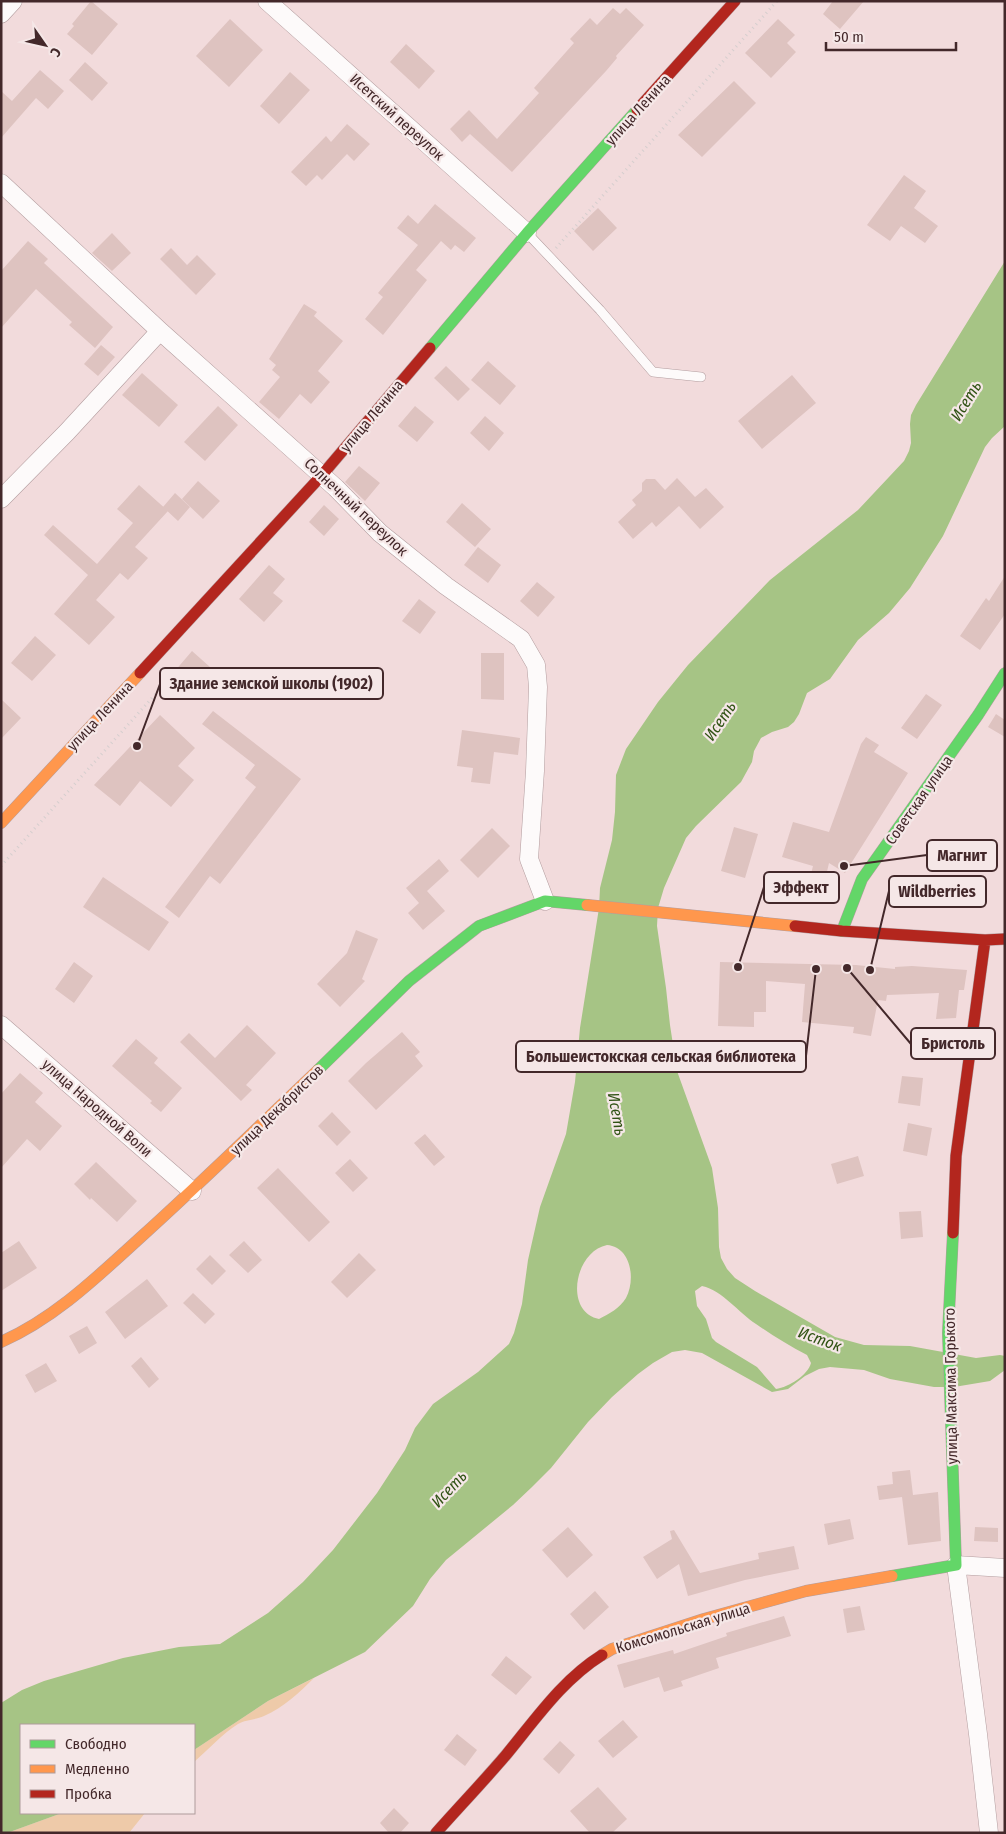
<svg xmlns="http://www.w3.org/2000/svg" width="1006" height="1834" font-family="'Fira Sans Condensed',sans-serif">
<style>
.green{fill:#eecaa9}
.water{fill:#a6c485;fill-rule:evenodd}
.building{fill:#dec3c0}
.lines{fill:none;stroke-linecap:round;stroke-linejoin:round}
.lane-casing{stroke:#b39d9f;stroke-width:10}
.street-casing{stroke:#b39d9f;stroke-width:19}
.fast-casing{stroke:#b39d9f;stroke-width:12}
.slow-casing{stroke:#b39d9f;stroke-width:12}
.jam-casing{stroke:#b39d9f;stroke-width:12}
.path{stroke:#d5cece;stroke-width:3;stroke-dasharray:1 4;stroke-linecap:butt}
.lane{stroke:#fdfafa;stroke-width:9}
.street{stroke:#fdfafa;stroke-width:18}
.fast{stroke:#63d668;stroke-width:11}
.slow{stroke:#ff974d;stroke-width:11}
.jam{stroke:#b3261e;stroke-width:11}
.labels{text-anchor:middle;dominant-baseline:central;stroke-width:4.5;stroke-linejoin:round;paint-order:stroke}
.street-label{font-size:15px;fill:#43282a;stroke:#f5e7e7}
.water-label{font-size:16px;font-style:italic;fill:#315315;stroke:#f5e7e7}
.leader{fill:none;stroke:#43282a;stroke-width:2}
.callout-dot{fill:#43282a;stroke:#f5e7e7;stroke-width:2}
.callout{fill:#f5e7e7;stroke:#43282a;stroke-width:2}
.callout-label{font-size:16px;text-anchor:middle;font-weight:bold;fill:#43282a}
</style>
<rect width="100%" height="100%" fill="#f2dbdc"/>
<path class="green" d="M314,1678C299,1693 284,1707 264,1716C256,1720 246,1719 238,1724C222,1734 209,1749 194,1762V1750L268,1701Z
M62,1813H145L129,1833H7Z"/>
<path class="water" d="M1005,261V426L992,438L985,447L943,536L910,588L889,613L858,640L830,679L807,693L799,714L794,722L788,727L772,732L761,738L754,751L752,762L741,782L696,826L686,838L664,888L658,908L657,926L666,988L670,1025L677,1071L712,1168L718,1208L719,1247L721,1258L727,1269L735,1278L755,1291L835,1337L864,1345L910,1346L976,1358L1000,1355L1005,1356V1370L990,1381L954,1387H934L890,1379L864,1370L830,1367L819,1369L805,1376L788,1389L772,1392L702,1353L685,1350L672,1352L653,1363L638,1374L612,1397L588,1422L551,1468L532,1487L513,1505L446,1560L430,1579L413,1606L365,1652L268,1701L194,1750V1725H21V1813H62L7,1833H1V1703L22,1690L44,1681L123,1658L179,1647L220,1644L268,1613L303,1582L333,1550L377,1493L405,1450L415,1428L433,1404L478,1372L509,1344L514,1333L522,1304L528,1260L540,1207L566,1134L575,1082L580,1028L599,908L600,888L612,840L615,812L616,775L626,749L658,702L688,665L770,580L858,510L904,461L909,451L911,443L910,424L911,415L916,405ZM607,1245C631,1247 636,1279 626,1298C620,1308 609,1314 599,1319C564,1312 574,1252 607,1245ZM702,1286C723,1291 738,1312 756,1324C772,1335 789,1346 807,1355L811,1363C808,1375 789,1387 776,1389L757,1367L716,1342L712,1338L706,1319L697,1306L695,1291Z"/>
<path class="building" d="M91,1L118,24L92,55L67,34L74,26L72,24Z
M833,1H864L840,29L823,14Z
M613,8L620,14L626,8L644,25L616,56L617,58L606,71L512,172L470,134L462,142L450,129L469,110L497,139L539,93L534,88L574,43L570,39L590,18L597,25Z
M230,19L263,50L229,87L196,56Z
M778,19L795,35L787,43L796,52L771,78L745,53Z
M406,44L435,71L419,89L390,62Z
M85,62L108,83L92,101L69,80Z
M40,70L64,91L48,109L36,98L1,138V91L12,101Z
M290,72L310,90L279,124L260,106Z
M734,81L756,103L702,157L678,135Z
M347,124L370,144L354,161L347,154L322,180L317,175L306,186L291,172L326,136L331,142Z
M904,175L926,191L914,208L938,226L925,243L901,226L890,241L867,225Z
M435,204L476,238L464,252L455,245L451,250L441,241L416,270L427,280L383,335L365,319L383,297L378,293L418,245L397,228L408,215L418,224Z
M598,208L617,228L593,251L574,231Z
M112,233L131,253L112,271L92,253Z
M28,241L48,259L44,263L113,327L95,348L69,325L72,322L36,289L1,328V271Z
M171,248L187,265L197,255L216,274L196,295L160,259Z
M304,304L317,312L314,316L343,341L318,371L330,382L311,404L300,394L279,419L259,402L280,377L272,370L276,365L269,359Z
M101,345L115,357L98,376L84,364Z
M488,361L516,386L500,405L471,380Z
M446,366L470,389L458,401L434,378Z
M142,373L178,405L159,427L122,395Z
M792,375L816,403L762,449L738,421Z
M218,406L238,425L205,461L184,442Z
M415,406L434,422L417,442L398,426Z
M485,416L504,433L489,451L470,433Z
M359,466L380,483L365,501L345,482Z
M677,478L695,497L706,488L724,507L700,529L679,506L656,527L652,522L633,539L618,522L636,505L632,500L642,491V483L646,479H655L665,490Z
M198,481L220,501L203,519L182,499Z
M139,485L168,511L135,547L148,558L128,580L120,573L96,600L115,617L89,645L54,614L88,575L44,535L53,525L97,564L133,523L117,509Z
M175,493L190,507L178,521L163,507Z
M462,503L491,529L475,547L446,522Z
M324,505L339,519L324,536L309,522Z
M478,547L501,565L488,583L464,565Z
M269,565L285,579L273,593L283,601L264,622L239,599Z
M1005,576V614L980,650L960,636L986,598L989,601Z
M537,582L555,597L538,617L520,601Z
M419,599L436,612L420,634L402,621Z
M35,636L56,655L32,681L11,663Z
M192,651L210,667L192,687L174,672Z
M481,653H504V700L481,699Z
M926,694L942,705L917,739L901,728Z
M1,699L21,718L1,739Z
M213,711L301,779L220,884L210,876L179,918L165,907L256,787L245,778L255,765L202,724Z
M996,714L1005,720V737L988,727Z
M160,715L195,748L178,766L194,780L171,807L140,781L120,806L94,785Z
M462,730L520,738L518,755L494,752L490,784L471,782L473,768L457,766Z
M866,737L879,745L874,752L908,773L845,873L829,863L820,902L805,898L813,866L782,857L793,822L829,832L861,744Z
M734,827L758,834L745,878L721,871Z
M492,828L510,846L478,878L460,860Z
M439,859L449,871L427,891L445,911L423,930L408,913L419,903L406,888Z
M103,877L169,922L149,951L83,907Z
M356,930L378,939L362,979L365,981L340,1007L317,984L347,953Z
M74,962L93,976L74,1003L55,989Z
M720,962L856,965L895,969V967L912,966L967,970L964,990H959L956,1018L936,1019L939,993L887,995L886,1001L878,1000L871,1036L853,1033L854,1027L802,1022L805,984L766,981V1012H754V1027L718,1026Z
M247,1025L276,1053L246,1085L252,1090L241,1101L180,1042L189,1033L215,1058Z
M402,1032L420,1052L415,1056L423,1066L376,1110L348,1081L366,1063Z
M136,1039L158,1058L154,1063L182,1088L161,1112L150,1103L152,1101L112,1066Z
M20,1073L43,1093L35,1102L62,1126L40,1151L27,1139L1,1168V1094Z
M902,1076L923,1078L920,1106L898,1103Z
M332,1112L351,1132L337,1146L318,1126Z
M908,1123L932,1128L927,1156L903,1151Z
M425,1134L445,1157L434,1166L414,1143Z
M858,1156L864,1176L837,1184L831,1164Z
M350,1159L368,1178L353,1192L335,1173Z
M96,1162L137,1201L117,1222L91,1198L90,1200L74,1184Z
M278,1168L330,1222L309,1242L257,1188Z
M921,1211L923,1237L901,1239L899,1212Z
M19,1241L37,1268L1,1291V1253Z
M244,1241L262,1260L248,1273L229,1255Z
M359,1253L376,1270L347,1298L331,1282Z
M210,1255L226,1271L212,1285L196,1269Z
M147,1279L168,1306L125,1339L105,1312Z
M193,1293L215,1314L205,1324L183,1303Z
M87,1326L97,1343L79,1354L69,1336Z
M141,1357L159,1379L149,1388L131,1366Z
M46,1363L57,1381L35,1393L25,1375Z
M910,1470L913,1495L938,1492L941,1541L908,1545L902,1497L879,1500L877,1486L893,1484L892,1472Z
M850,1519L854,1539L828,1545L824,1524Z
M568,1527L593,1555L567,1578L542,1550Z
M975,1527L998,1528V1542L974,1541Z
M674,1530L700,1573L759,1559L758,1553L794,1546L799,1569L745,1580L688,1596L679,1564L657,1579L643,1557L672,1539L670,1531Z
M595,1591L609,1607L584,1630L570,1614Z
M860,1606L865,1630L847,1633L843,1609Z
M784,1616L791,1636L716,1658L719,1668L681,1681L683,1686L664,1692L659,1677L624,1688L617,1665L673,1650L674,1654L727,1636L726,1633Z
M506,1656L532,1677L516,1695L491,1675Z
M623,1720L638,1737L613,1758L598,1741Z
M457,1734L477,1750L465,1766L444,1750Z
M560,1741L575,1755L559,1774L543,1759Z
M598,1787L627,1819L612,1833H590L570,1811Z
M394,1808L409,1823L400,1833H389L380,1823Z"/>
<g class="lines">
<defs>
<path id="lane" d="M528,234L600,310L653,372L701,377"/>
<path id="street" d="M267,1L527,233
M1,14L13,1
M1,183L160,331L336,488L380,533L446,586L521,639L536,665L538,687L535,771L529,859L545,901
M1,499L67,432L160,331
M1,1025L192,1191
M989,1833L978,1734L956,1565L1005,1568"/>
<path id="fast" d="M430,348L527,233L637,110
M842,931L862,879L978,715L1005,673
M318,1070L409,981L479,926L545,901L587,905
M892,1576L956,1565L948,1333L953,1233"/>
<path id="slow" d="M1,823L140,673
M587,905L795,926
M1,1342C55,1318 97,1277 141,1237C201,1183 259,1126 318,1070
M602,1655L612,1649L704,1619L806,1591L892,1576"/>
<path id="jam" d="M637,110L735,1
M140,673L322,475L430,348
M795,926L842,931L985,940L1005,939
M953,1233L956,1156L985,940
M436,1833C459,1807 483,1782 506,1755C535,1720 562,1680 602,1655"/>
</defs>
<use href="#lane" class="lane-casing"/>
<use href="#street" class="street-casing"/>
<use href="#fast" class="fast-casing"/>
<use href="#slow" class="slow-casing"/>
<use href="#jam" class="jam-casing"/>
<path class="path" d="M556,248L777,1
M1,866L161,688"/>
<use href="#lane" class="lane"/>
<use href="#street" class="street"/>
<use href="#fast" class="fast"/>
<use href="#slow" class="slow"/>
<use href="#jam" class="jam"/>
</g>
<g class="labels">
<g class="street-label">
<text transform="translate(638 110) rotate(-48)">улица Ленина</text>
<text transform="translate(397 117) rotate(42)">Исетский переулок</text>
<text transform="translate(372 416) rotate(-50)">улица Ленина</text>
<text transform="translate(356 507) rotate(43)">Солнечный переулок</text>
<text transform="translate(100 716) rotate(-47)">улица Ленина</text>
<text transform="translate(919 800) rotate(-55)">Советская улица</text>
<text transform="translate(97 1108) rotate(41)">улица Народной Воли</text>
<text transform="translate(277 1110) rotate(-44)">улица Декабристов</text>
<text transform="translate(951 1386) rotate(-91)">улица Максима Горького</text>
<text transform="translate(683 1628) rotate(-17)">Комсомольская улица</text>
</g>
<g class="water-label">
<text transform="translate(966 401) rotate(-58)">Исеть</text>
<text transform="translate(720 721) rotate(-56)">Исеть</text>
<text transform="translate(617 1114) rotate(80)">Исеть</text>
<text transform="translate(820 1339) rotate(20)">Исток</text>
<text transform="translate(449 1489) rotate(-47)">Исеть</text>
</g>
</g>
<path class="leader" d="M137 746L160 684M844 866L927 855M738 967L764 887M870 970L889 891M847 968L911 1044M816 969L806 1056"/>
<g class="callout-dot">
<circle cx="137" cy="746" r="5"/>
<circle cx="844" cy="866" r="5"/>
<circle cx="738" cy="967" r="5"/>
<circle cx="870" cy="970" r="5"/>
<circle cx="847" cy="968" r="5"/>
<circle cx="816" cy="969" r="5"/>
</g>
<g class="callout">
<rect x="160" y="668" width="223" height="31" rx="5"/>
<rect x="927" y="840" width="70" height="31" rx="5"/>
<rect x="764" y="872" width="75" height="31" rx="5"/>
<rect x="889" y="876" width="97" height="31" rx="5"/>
<rect x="911" y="1028" width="84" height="31" rx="5"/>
<rect x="516" y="1041" width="290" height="31" rx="5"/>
</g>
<g class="callout-label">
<text x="271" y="689">Здание земской школы (1902)</text>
<text x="962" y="861">Магнит</text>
<text x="801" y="893">Эффект</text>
<text x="937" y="897">Wildberries</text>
<text x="953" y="1049">Бристоль</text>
<text x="661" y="1062">Большеистокская сельская библиотека</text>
</g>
<rect width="1006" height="1834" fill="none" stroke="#43282a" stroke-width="5"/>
<rect x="20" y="1724" width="175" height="90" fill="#f5e7e7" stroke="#ae9b9b"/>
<rect x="30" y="1740" width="25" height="8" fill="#63d668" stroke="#ae9b9b"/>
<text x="65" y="1749" font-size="15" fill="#43282a">Свободно</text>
<rect x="30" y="1765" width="25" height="8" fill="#ff974d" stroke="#ae9b9b"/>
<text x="65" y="1774" font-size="15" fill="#43282a">Медленно</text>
<rect x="30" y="1790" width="25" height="8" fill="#b3261e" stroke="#ae9b9b"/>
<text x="65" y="1799" font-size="15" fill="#43282a">Пробка</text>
<g transform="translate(45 45) rotate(124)" stroke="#f5e7e7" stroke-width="4" paint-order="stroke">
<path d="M0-4L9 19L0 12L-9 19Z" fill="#43282a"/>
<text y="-8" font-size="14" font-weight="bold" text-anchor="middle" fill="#43282a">С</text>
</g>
<path d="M826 42v8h130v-8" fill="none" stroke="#43282a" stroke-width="2.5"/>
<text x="834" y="42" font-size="15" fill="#43282a" stroke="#f5e7e7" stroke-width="4" paint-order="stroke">50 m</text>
</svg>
